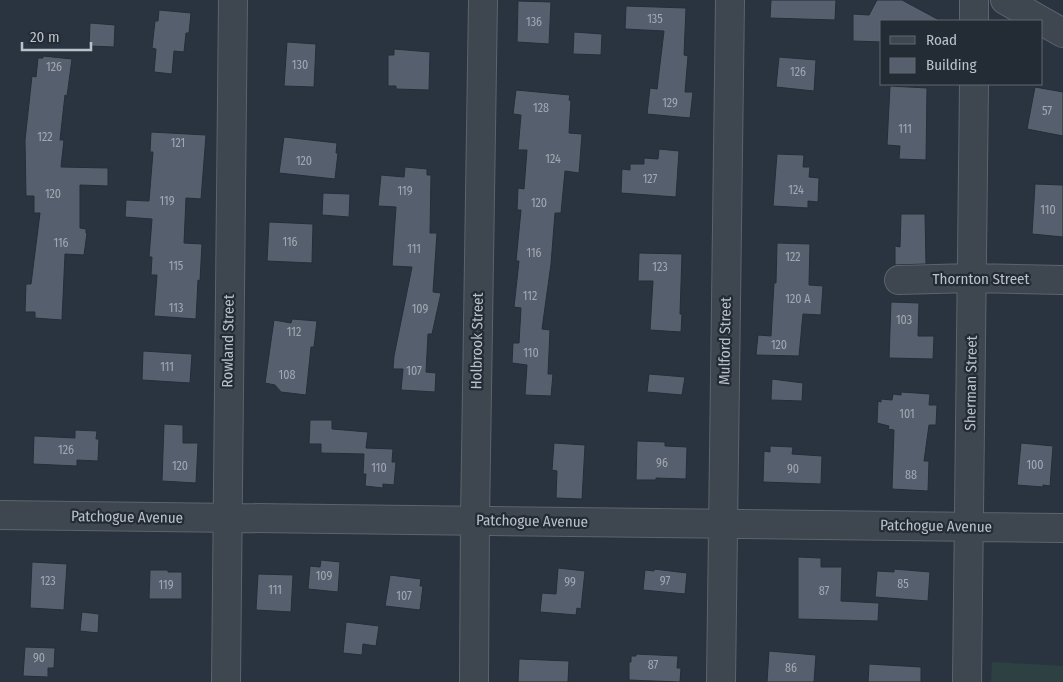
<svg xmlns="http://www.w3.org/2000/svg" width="1063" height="682" font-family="'Fira Sans Condensed',sans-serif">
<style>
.green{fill:#2d4142}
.building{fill:#565f6d;stroke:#252d37}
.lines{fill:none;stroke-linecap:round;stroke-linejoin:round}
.minor-casing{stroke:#5c646d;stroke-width:30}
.minor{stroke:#3e4650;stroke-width:28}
.labels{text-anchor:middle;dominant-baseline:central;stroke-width:4.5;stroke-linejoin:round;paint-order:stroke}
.number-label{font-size:12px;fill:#a2a8b3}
.street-label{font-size:15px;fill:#bbc1ca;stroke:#232b35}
</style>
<rect width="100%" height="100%" fill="#2a3440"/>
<path class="green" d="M992,662L1063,666V682H991Z"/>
<path class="building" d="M771,0H836L835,20L770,18Z
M877,0H902L941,21H882V42L853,41V14L869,15Z
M518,1L551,2L549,44L517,42Z
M626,6L686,8L684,55L688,56L685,92H693L690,118L647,114L650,88L657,89L664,31L625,29Z
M159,10L191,13L189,33H186L184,52L174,51L172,74L154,72L156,49L152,48L155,21H158Z
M90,23L115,25L114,47L89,46Z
M574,32L602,34L601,55L573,54Z
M287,42L316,44L314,87L284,86Z
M394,49L430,52L429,90L396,89V86H388V55H394Z
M43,56L72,59L67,96L65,95L60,140H64L61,167L108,168V186L80,185V228L86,229V233H87L84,255L65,254L62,320L35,318V312H25L26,284H31L40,213H34V196H26L25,140L32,76L36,77L38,58H43Z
M779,57L816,60L814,91L776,87Z
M890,86L927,88L926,160L899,159L900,146L887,145Z
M1035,87L1063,92V136L1027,129Z
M516,90L570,95L569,100L571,101L569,133L582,134L579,173L565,171L561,213H555L551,264L542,329L550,330L548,374H553L551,396L525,395L527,365L512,363L513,343H519L521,308L514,307L519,261H516L521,210H517L518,188L524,189L527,150H518L521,115L513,114Z
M151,132L206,135L201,199L186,198L184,243L202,244L200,281L198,280L196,319L154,316L157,275H151L152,257H149L152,219L125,217L126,200L149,201L153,152H150Z
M284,137L337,143L336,153H338L335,179L279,173Z
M659,149L679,151L676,197L621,193L622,169L630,170V164H644V158L658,159Z
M777,154L804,155L803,167H810L809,177L819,178L818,202L808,201V208L773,206Z
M405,167L427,169V175H431L430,233H437L433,292L441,293L432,334H428L426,372L436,373L435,392L401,390L403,369H393L394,356L412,267L392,266L396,207L378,206L381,175L404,177Z
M1035,184L1063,185V237L1032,234Z
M323,193L350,194L349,217L322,215Z
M901,214H925L926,264L895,265V246L900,247Z
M269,222L313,224L312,263L267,261Z
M777,243L810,244L809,285L823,286L821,315L803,314L799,356L756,355L758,335L771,336L774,283H776Z
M639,253L682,254L680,314H682L681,332L650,330L653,281H638Z
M891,302L919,303L918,336H934L933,359L889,358Z
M292,319L317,321L314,347H311L306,395L281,392L275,385L265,383L274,320L291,323Z
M143,351L192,354L190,383L142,380Z
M649,374L685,377L682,395L647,392Z
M772,379L803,383L802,401L771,400Z
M901,392L930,394L929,405H937L936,425H929L924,461H929L928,491L892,489L894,430L888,429L889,426L877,423L878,401L881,402V399L892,400L893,394L901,395Z
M310,420H332V429L368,432L366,448L393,449L392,462H396L394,485L383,484V488L365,486L366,474H363L364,454L321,453V444H309Z
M164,424L183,425V443H198L196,483L162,481Z
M75,430L97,431L96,439H99L98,461L77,460V466L33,464L34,436L75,438Z
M637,441L665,442V446L687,447L686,479L656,478V480H636Z
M554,443L585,445L582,499L556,498L557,471L552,470Z
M1021,443L1053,446L1050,486L1043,485V487L1017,485Z
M770,446L793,447L792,454L822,456L821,484L763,482L764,451L770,452Z
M798,557L821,558V567H842L841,601L879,603L878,621L798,619Z
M321,560L340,562L338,592L308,589L310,566L320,567Z
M32,562L67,564L64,610L30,608Z
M558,568L585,571L581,609L577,608L576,615L540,612L542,593L556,594Z
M654,569L687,573L685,594L643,590L645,570L654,571Z
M894,569L930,572L928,601L875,597L877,571L894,572Z
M150,570H168V572H182V599H149Z
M258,574L293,575L291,612L256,610Z
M390,575L421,579L420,586H423L420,610L385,606Z
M82,612L99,614L98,633L80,631Z
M346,622L379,626L376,646L363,644L362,655L343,653Z
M25,647L55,648L54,668H48V677L23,676Z
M769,651L816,655L814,682H767Z
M636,654L678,656L677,668H681L680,682L629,680V662H631V656H636Z
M519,659L569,661L568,682H518Z
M869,664L921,667V682H868Z"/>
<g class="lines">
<defs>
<path id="minor" d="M1005,0L1063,33
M974,21V0
M899,280L972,278L1063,280
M0,515L1063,528
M226,682L233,0
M474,682L475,520L483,0
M721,682L730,0
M967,682L974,84"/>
</defs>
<use href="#minor" class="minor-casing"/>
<use href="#minor" class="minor"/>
</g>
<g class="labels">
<g class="number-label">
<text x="655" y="19">135</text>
<text x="534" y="22">136</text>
<text x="300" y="65">130</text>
<text x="54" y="67">126</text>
<text x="798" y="72">126</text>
<text x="670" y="103">129</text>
<text x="541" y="108">128</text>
<text x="1047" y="111">57</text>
<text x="905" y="129">111</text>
<text x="45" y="137">122</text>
<text x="178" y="143">121</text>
<text x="553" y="159">124</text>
<text x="304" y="161">120</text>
<text x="650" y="179">127</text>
<text x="796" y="190">124</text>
<text x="405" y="191">119</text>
<text x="53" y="194">120</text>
<text x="167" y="201">119</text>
<text x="539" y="203">120</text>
<text x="1048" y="210">110</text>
<text x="290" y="242">116</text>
<text x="61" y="243">116</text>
<text x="414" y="249">111</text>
<text x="534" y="253">116</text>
<text x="793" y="257">122</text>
<text x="176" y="266">115</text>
<text x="660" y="267">123</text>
<text x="530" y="296">112</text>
<text x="798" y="299">120 A</text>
<text x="176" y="308">113</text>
<text x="420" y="309">109</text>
<text x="904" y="320">103</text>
<text x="294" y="332">112</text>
<text x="779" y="345">120</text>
<text x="531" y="353">110</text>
<text x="167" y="367">111</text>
<text x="414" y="371">107</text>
<text x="287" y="375">108</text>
<text x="907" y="414">101</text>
<text x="66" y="450">126</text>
<text x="662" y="463">96</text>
<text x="1035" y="465">100</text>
<text x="180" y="466">120</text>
<text x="379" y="468">110</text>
<text x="793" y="469">90</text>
<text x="911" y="475">88</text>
<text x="324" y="576">109</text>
<text x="48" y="581">123</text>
<text x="665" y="581">97</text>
<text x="570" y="582">99</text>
<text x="903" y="584">85</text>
<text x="166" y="585">119</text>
<text x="275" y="590">111</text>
<text x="824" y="591">87</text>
<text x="404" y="596">107</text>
<text x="39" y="658">90</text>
<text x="653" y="665">87</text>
<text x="791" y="668">86</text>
</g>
<g class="street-label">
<text x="981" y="279">Thornton Street</text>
<text transform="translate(228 341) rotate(-89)">Rowland Street</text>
<text transform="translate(477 341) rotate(-89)">Holbrook Street</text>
<text transform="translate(725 341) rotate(-89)">Mulford Street</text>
<text transform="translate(971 383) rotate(-89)">Sherman Street</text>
<text transform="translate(127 517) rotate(1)">Patchogue Avenue</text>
<text transform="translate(532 521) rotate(1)">Patchogue Avenue</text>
<text transform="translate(936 526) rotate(1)">Patchogue Avenue</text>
</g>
</g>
<rect x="880" y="20" width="162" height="65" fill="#232b35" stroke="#606771"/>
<rect x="890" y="36" width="25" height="8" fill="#3e4650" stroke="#606771"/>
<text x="926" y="45" font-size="15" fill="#bbc1ca">Road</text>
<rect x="890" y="58" width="25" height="15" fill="#565f6d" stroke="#606771"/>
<text x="926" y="70" font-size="15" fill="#bbc1ca">Building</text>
<path d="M22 42v8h69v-8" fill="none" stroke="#bbc1ca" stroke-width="2.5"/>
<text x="30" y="42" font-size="15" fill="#bbc1ca" stroke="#232b35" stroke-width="4" paint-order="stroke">20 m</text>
</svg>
